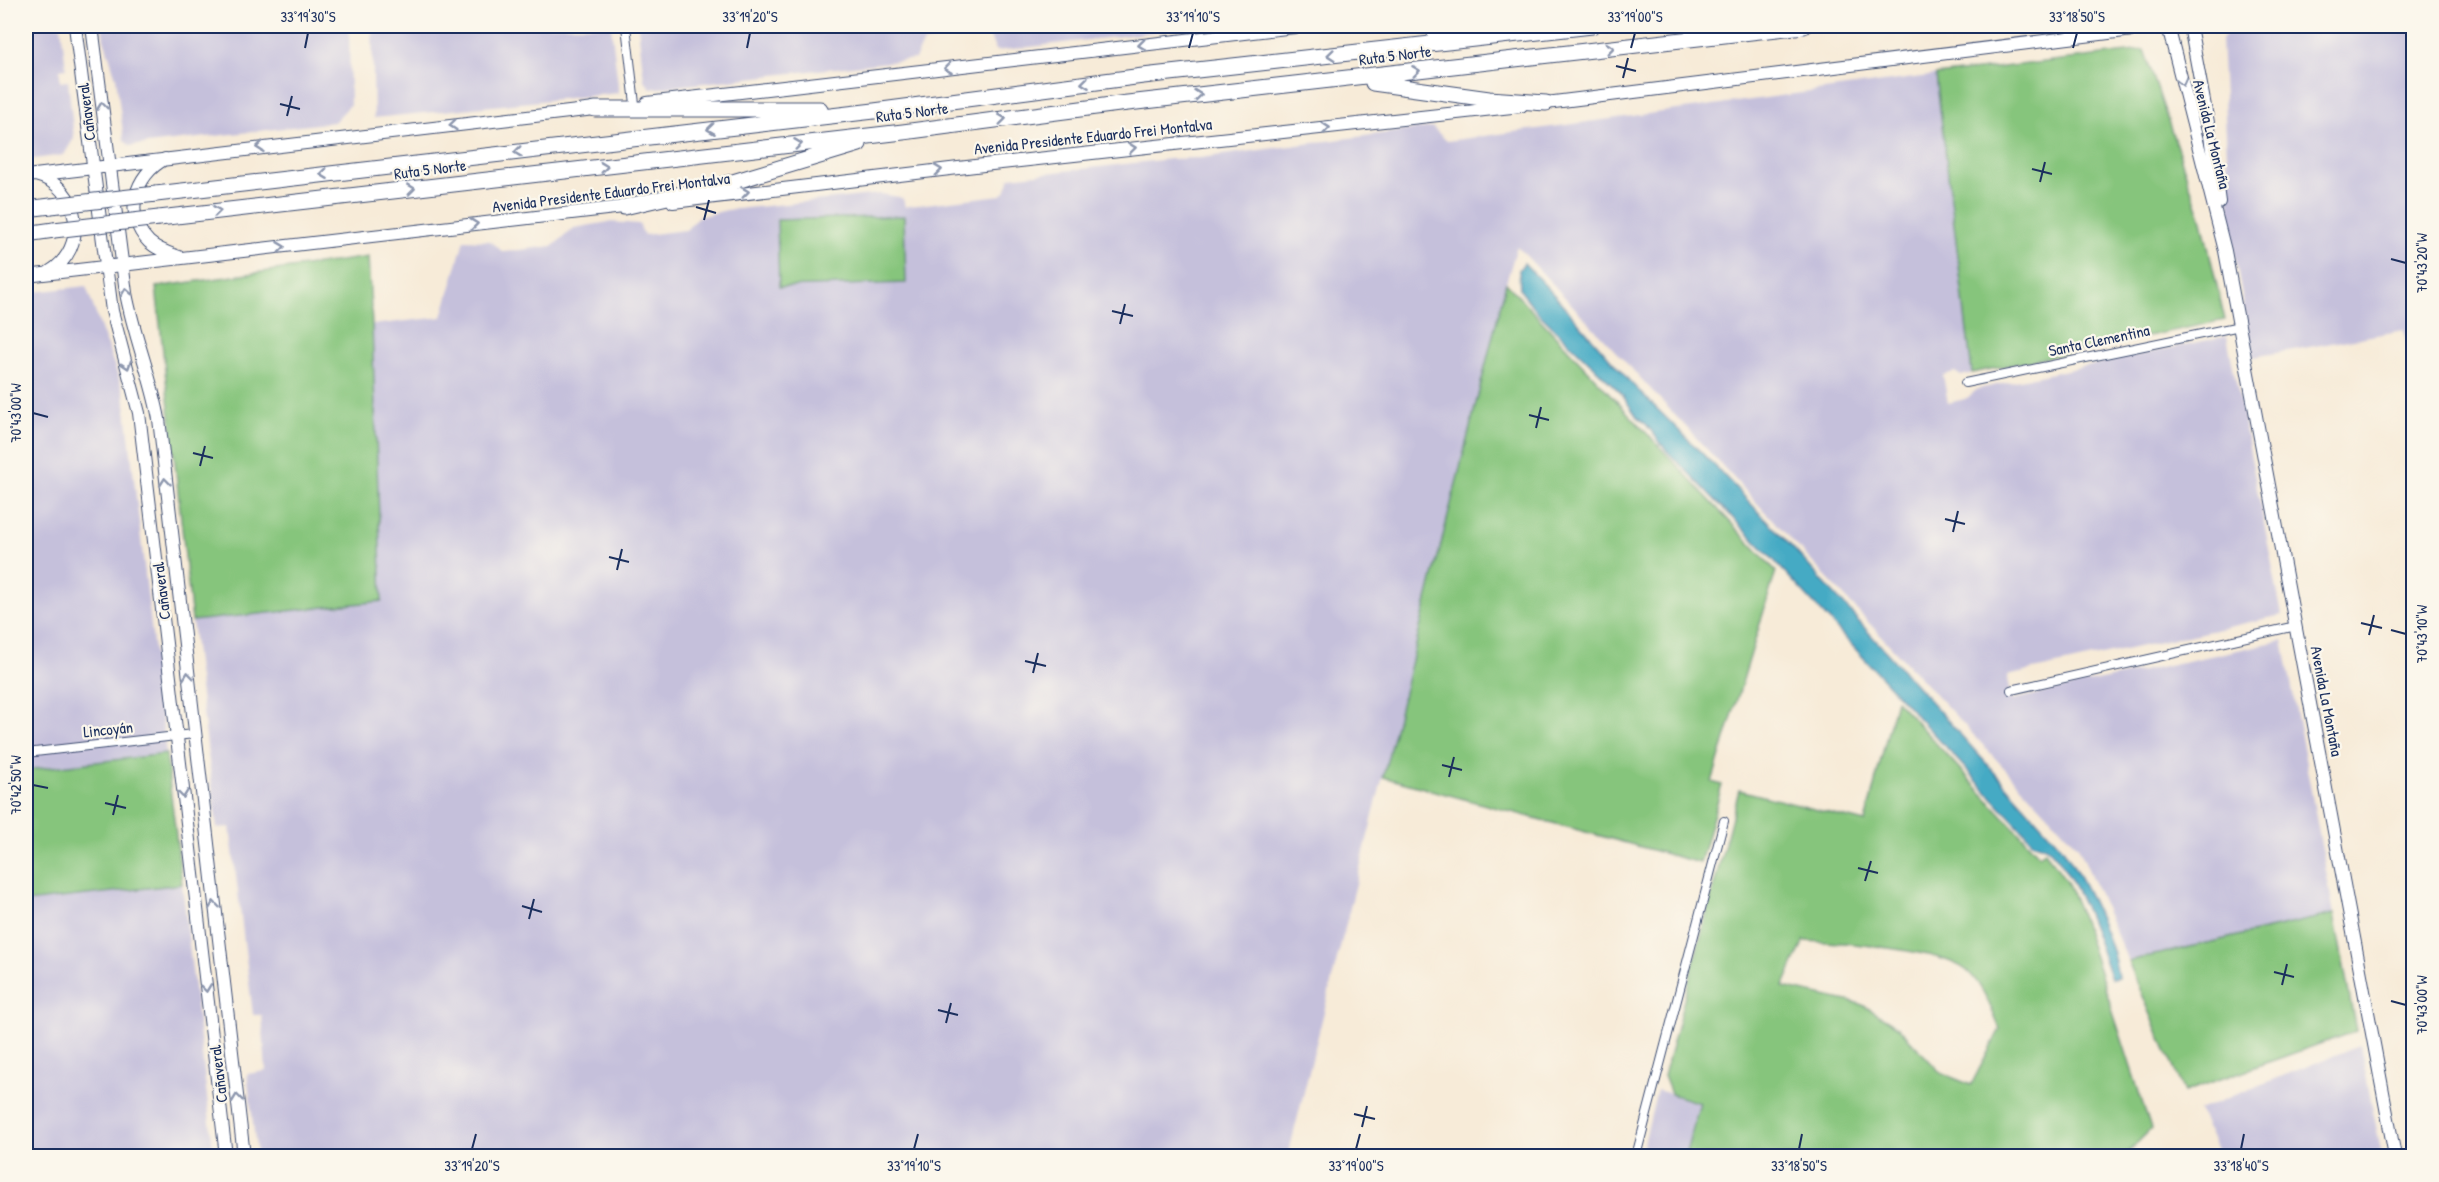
<svg xmlns="http://www.w3.org/2000/svg" width="2439" height="1182" font-family="'Patrick Hand',sans-serif">
<style>
.industrial{fill:#c5c0db}
.green{fill:#86c57c;stroke:#507a6d;stroke-width:1.5;fill-rule:evenodd}
.water{fill:#44aac4;stroke:#306c91;stroke-width:1.5}
.lines{fill:none;stroke-linecap:round;stroke-linejoin:round}
.street-casing{stroke:#3c4b70;stroke-width:10}
.secondary-casing{stroke:#3c4b70;stroke-width:14}
.highway-casing{stroke:#3c4b70;stroke-width:17}
.street{stroke:#fff;stroke-width:8}
.secondary{stroke:#fff;stroke-width:12}
.highway{stroke:#fff;stroke-width:15}
.highway-bridge-casing{stroke:#3c4b70;stroke-width:17;stroke-linecap:butt}
.highway-bridge{stroke:#fff;stroke-width:15}
.oneway{stroke:#8d97ae}
.ticks{fill:none;stroke:#1b2f5e;stroke-width:2}
.labels{text-anchor:middle;dominant-baseline:central;stroke-width:4.5;stroke-linejoin:round;paint-order:stroke}
.street-label{font-size:16px;fill:#1b2f5e;stroke:#fbf7ec}
.neatline{fill:none;stroke:#1b2f5e;stroke-width:2}
.ticks-label{font-size:15px;text-anchor:middle;fill:#1b2f5e}
</style>
<rect width="100%" height="100%" fill="#fbf7ec"/>
<filter id="ink" filterUnits="userSpaceOnUse"><feTurbulence type="fractalNoise" baseFrequency=".0167" numOctaves="2"/><feDisplacementMap in="SourceGraphic" scale="12" xChannelSelector="R" yChannelSelector="G"/><feConvolveMatrix kernelMatrix="1 2 1 2 8 2 1 2 1" color-interpolation-filters="sRGB"/></filter>
<filter id="wash" filterUnits="userSpaceOnUse"><feTurbulence type="fractalNoise" baseFrequency=".008" numOctaves="4" result="noise"/><feDisplacementMap in="SourceGraphic" scale="24" xChannelSelector="R" yChannelSelector="G"/><feGaussianBlur stdDeviation="1.35" result="paint"/><feColorMatrix in="noise" values="0 0 0 0 0 0 0 0 0 0 0 0 0 0 0 0 0 1.4 0 .05"/><feComposite in="paint" operator="in"/></filter>
<g filter="url(#wash)">
<rect width="100%" height="100%" fill="#f7ebd8"/>
<path class="industrial" d="M26,26H61L66,68L60,69V82L68,81L74,138L64,155L26,160Z
M102,26H349L350,105L334,122L130,146L124,140L116,78L104,39Z
M372,26H611L619,93L374,118Z
M638,26H1202L996,51L988,33L924,42L915,59L651,89L644,80Z
M2300,26H2413V378L2404,330L2253,357L2231,233L2221,39L2226,34Z
M1936,75L1972,373L1961,376L1955,372L1943,375L1948,403L1965,399L1978,389L2227,336L2282,615L2007,676L2011,700L2283,640L2334,914L2128,961L2079,848L1517,246L1506,283L1288,1156H257L247,1074L266,1071L262,1015H253L230,827L217,828L192,621L382,601L372,325L442,317L464,240L490,241L503,252L553,246L574,228L609,222L639,224L644,235L686,230L698,217L727,210L881,194L899,197L903,199L905,207L909,206L1001,195L1005,192L1010,177L1170,159L1200,158L1432,127L1447,141Z
M86,286L124,393L166,754L26,770V293Z
M182,884L214,1156H26V902Z
M2360,1045L2382,1156H2220L2198,1110Z
M1657,1090L1700,1102L1685,1155L1687,1156H1641Z"/>
<path class="green" d="M2144,50L2202,221L2225,320L1972,373L1936,75Z
M904,216L906,283L779,287L777,220Z
M368,257L372,325L382,601L192,621L156,287Z
M1506,283L1776,571L1712,782L1722,785L1700,863L1383,777Z
M1896,700L2039,855L2045,851L2067,882L2084,923L2151,1129L2124,1156H1685L1700,1103L1671,1094L1664,1076L1739,790L1865,822ZM1804,941C1839,942 1940,949 1966,970C1983,984 1991,1009 2000,1029L1971,1085L1941,1073L1897,1026L1861,1004L1783,987Z
M166,754L182,884L26,902V770Z
M2334,914L2356,1031L2184,1092L2128,961Z"/>
<path class="water" d="M1524,263L1557,298L1632,384L1717,468L1792,547L2064,850C2084,882 2114,941 2118,978L2111,979C2098,942 2078,880 2052,852C2047,846 2039,846 2032,841L1769,555L1666,450L1646,424L1637,417L1621,393L1538,313L1520,290L1519,270Z"/>
</g>
<g filter="url(#ink)">
<g class="lines">
<defs>
<path id="street" d="M626,26L635,104
M1965,383L2240,326
M2011,690L2296,626
M26,753L194,734
M1636,1156L1724,821"/>
<path id="secondary" d="M75,26L112,311L139,413L226,1156
M92,26L126,293C134,336 151,376 159,419L244,1156
M2168,26L2225,251L2395,1156
M2190,26L2209,128L2219,202
M647,103L1304,26
M1538,104L2165,26
M165,159C134,175 123,216 149,242C158,250 168,253 179,257
M35,175C82,186 89,249 49,272
M26,176L603,108
M673,202L992,164L1521,106
M26,276L632,206"/>
<path id="highway" d="M1435,37L1469,26
M1373,83L1489,99L1546,103
M595,109H820
M156,194L874,111L1143,76L1592,26
M624,207L733,182L859,144
M26,209L51,206
M159,218L903,132L1119,104L1804,26
M26,234L54,230"/>
</defs>
<use href="#street" class="street-casing"/>
<use href="#secondary" class="secondary-casing"/>
<use href="#highway" class="highway-casing"/>
<use href="#street" class="street"/>
<use href="#secondary" class="secondary"/>
<use href="#highway" class="highway"/>
<defs>
<path id="highway-bridge" d="M51,206L156,194
M54,230L159,218"/>
</defs>
<use href="#highway-bridge" class="highway-bridge-casing"/>
<use href="#highway-bridge" class="highway-bridge"/>
</g>
<defs><path id="oneway-chevron" d="M-2-3.5L2.5 0L-2 3.5" fill="none" stroke-width="1.6" stroke-linecap="round" stroke-linejoin="round" transform="scale(1.5)"/></defs>
<g class="oneway">
<use href="#oneway-chevron" transform="translate(1142 45) rotate(173)"/>
<use href="#oneway-chevron" transform="translate(1610 48) rotate(-7)"/>
<use href="#oneway-chevron" transform="translate(1331 55) rotate(174)"/>
<use href="#oneway-chevron" transform="translate(948 68) rotate(173)"/>
<use href="#oneway-chevron" transform="translate(1416 71) rotate(-7)"/>
<use href="#oneway-chevron" transform="translate(2182 82) rotate(76)"/>
<use href="#oneway-chevron" transform="translate(1085 83) rotate(173)"/>
<use href="#oneway-chevron" transform="translate(1198 95) rotate(-6)"/>
<use href="#oneway-chevron" transform="translate(102 106) rotate(-97)"/>
<use href="#oneway-chevron" transform="translate(1002 119) rotate(-7)"/>
<use href="#oneway-chevron" transform="translate(453 125) rotate(174)"/>
<use href="#oneway-chevron" transform="translate(1326 128) rotate(-6)"/>
<use href="#oneway-chevron" transform="translate(711 129) rotate(173)"/>
<use href="#oneway-chevron" transform="translate(798 144) rotate(-7)"/>
<use href="#oneway-chevron" transform="translate(260 147) rotate(174)"/>
<use href="#oneway-chevron" transform="translate(1132 148) rotate(-6)"/>
<use href="#oneway-chevron" transform="translate(518 152) rotate(173)"/>
<use href="#oneway-chevron" transform="translate(604 167) rotate(-7)"/>
<use href="#oneway-chevron" transform="translate(938 170) rotate(-7)"/>
<use href="#oneway-chevron" transform="translate(324 174) rotate(173)"/>
<use href="#oneway-chevron" transform="translate(411 189) rotate(-7)"/>
<use href="#oneway-chevron" transform="translate(745 192) rotate(-7)"/>
<use href="#oneway-chevron" transform="translate(217 211) rotate(-7)"/>
<use href="#oneway-chevron" transform="translate(474 224) rotate(-7)"/>
<use href="#oneway-chevron" transform="translate(281 247) rotate(-7)"/>
<use href="#oneway-chevron" transform="translate(126 292) rotate(-99)"/>
<use href="#oneway-chevron" transform="translate(127 365) rotate(72)"/>
<use href="#oneway-chevron" transform="translate(165 482) rotate(-96)"/>
<use href="#oneway-chevron" transform="translate(188 676) rotate(-96)"/>
<use href="#oneway-chevron" transform="translate(183 794) rotate(83)"/>
<use href="#oneway-chevron" transform="translate(214 905) rotate(-97)"/>
<use href="#oneway-chevron" transform="translate(206 988) rotate(83)"/>
<use href="#oneway-chevron" transform="translate(237 1098) rotate(-97)"/>
</g>
</g>
<path class="ticks" d="M305,48L308,33M747,48L750,33M1189,48L1193,33M1631,48L1635,33M2073,48L2077,33M1616,66L1636,71M1623,78L1628,58M280,104L300,109M287,116L292,96M2032,169L2052,174M2040,182L2045,162M696,207L716,213M704,220L709,200M2391,259L2406,263M1112,311L1133,316M1120,324L1125,304M33,413L48,417M1529,415L1549,420M1536,428L1541,407M193,453L213,458M200,466L205,446M1945,519L1965,524M1953,532L1958,511M609,557L629,562M617,570L622,549M2361,623L2382,628M2391,630L2406,634M2369,635L2374,615M1025,661L1046,666M1033,673L1038,653M1442,765L1462,770M1449,777L1454,757M33,785L48,788M105,803L126,808M113,815L118,795M1858,868L1878,873M1865,881L1871,861M522,906L542,912M529,919L534,899M2274,972L2294,977M2282,985L2287,964M2391,1001L2406,1005M938,1010L958,1015M946,1023L951,1003M1354,1114L1375,1119M1362,1127L1367,1106M472,1149L476,1134M914,1149L918,1134M1356,1149L1360,1134M1799,1149L1802,1134M2241,1149L2244,1134"/>
<g class="labels">
<g class="street-label">
<text transform="translate(1395 55) rotate(-7)">Ruta 5 Norte</text>
<text transform="translate(86 112) rotate(-97)">Cañaveral</text>
<text transform="translate(912 112) rotate(-7)">Ruta 5 Norte</text>
<text transform="translate(2212 134) rotate(76)">Avenida La Montaña</text>
<text transform="translate(1093 136) rotate(-6)">Avenida Presidente Eduardo Frei Montalva</text>
<text transform="translate(430 169) rotate(-7)">Ruta 5 Norte</text>
<text transform="translate(611 192) rotate(-7)">Avenida Presidente Eduardo Frei Montalva</text>
<text transform="translate(2099 340) rotate(-12)">Santa Clementina</text>
<text transform="translate(161 591) rotate(-97)">Cañaveral</text>
<text transform="translate(2327 701) rotate(79)">Avenida La Montaña</text>
<text transform="translate(108 729) rotate(-6)">Lincoyán</text>
<text transform="translate(218 1074) rotate(-97)">Cañaveral</text>
</g>
</g>
<rect width="2439" height="1182" fill="none" stroke="#fbf7ec" stroke-width="66"/>
<rect x="33" y="33" width="2373" height="1116" class="neatline"/>
<g class="ticks-label">
<text x="308" y="22">33°19'30"S</text>
<text x="750" y="22">33°19'20"S</text>
<text x="1193" y="22">33°19'10"S</text>
<text x="1635" y="22">33°19'00"S</text>
<text x="2077" y="22">33°18'50"S</text>
<text transform="translate(2422 263) rotate(-90)" y="5">70°43'20"W</text>
<text transform="translate(16 413) rotate(-90)" y="5">70°43'00"W</text>
<text transform="translate(2422 634) rotate(-90)" y="5">70°43'10"W</text>
<text transform="translate(16 785) rotate(-90)" y="5">70°42'50"W</text>
<text transform="translate(2422 1005) rotate(-90)" y="5">70°43'00"W</text>
<text x="472" y="1171">33°19'20"S</text>
<text x="914" y="1171">33°19'10"S</text>
<text x="1356" y="1171">33°19'00"S</text>
<text x="1799" y="1171">33°18'50"S</text>
<text x="2241" y="1171">33°18'40"S</text>
</g>
</svg>
